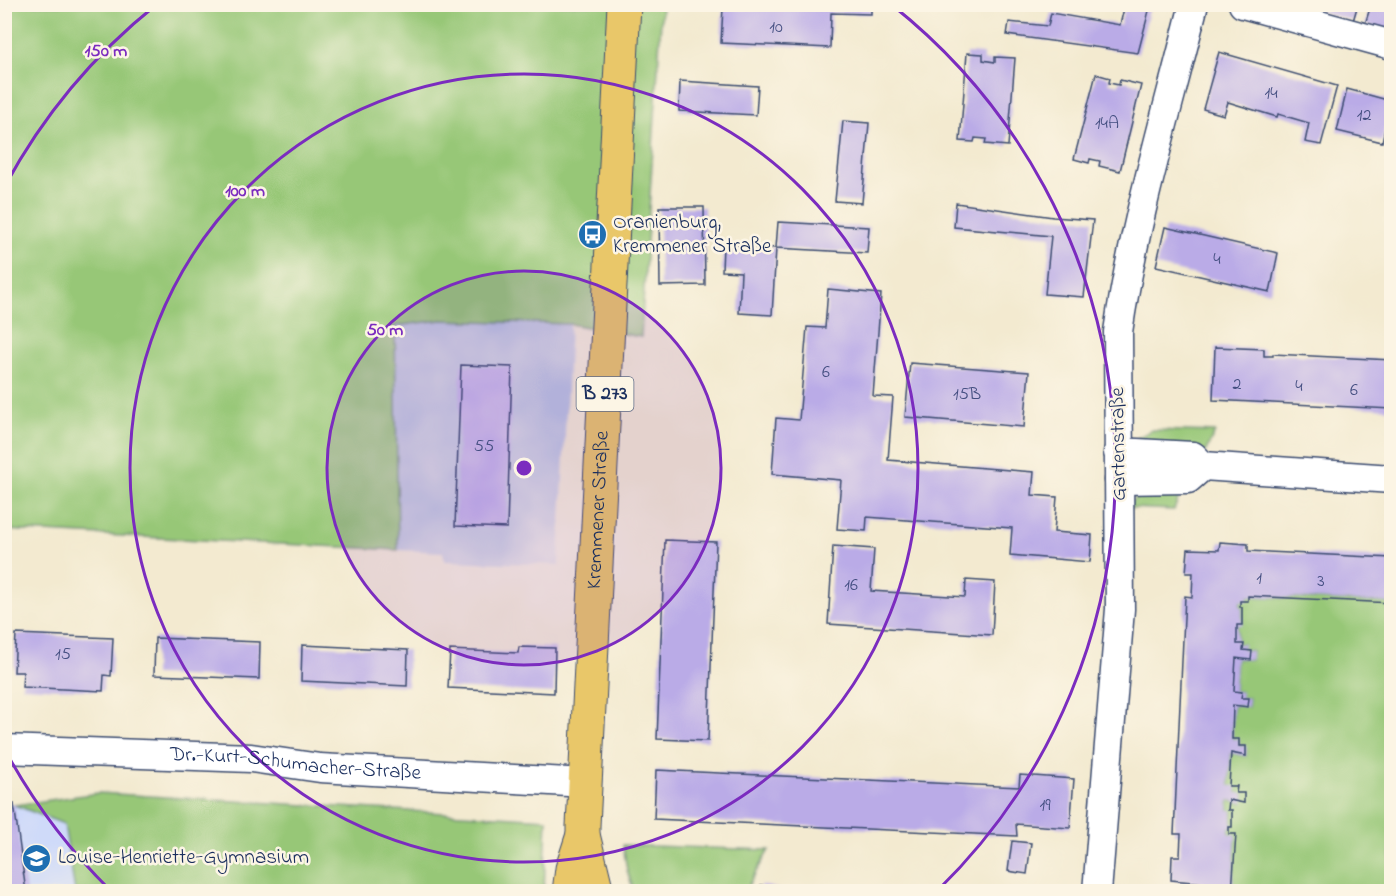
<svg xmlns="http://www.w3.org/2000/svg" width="1396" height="896" font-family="'Indie Flower',sans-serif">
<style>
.built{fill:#cfdaf9}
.industrial{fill:#bac4de}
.green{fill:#97c777;stroke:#597b6a;stroke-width:1.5}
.building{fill:#baabe7}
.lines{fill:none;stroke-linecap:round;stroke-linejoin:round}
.street-casing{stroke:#3b4b6f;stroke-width:31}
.primary-casing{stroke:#3b4b6f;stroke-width:35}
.street{stroke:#fff;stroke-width:28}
.primary{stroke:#e9c769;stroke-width:33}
.ring{fill:none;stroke:#7b2cbf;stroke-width:3}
.labels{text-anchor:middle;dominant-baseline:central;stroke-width:5;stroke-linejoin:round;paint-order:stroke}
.number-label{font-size:18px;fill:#434e80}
.shield{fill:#fcf5e5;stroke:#5e6a86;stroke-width:1.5}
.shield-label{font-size:20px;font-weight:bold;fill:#1b2f5e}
.poi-label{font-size:21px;fill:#1b2f5e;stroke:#fcf5e5;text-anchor:start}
.street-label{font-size:21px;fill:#1b2f5e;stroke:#fcf5e5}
.centre{fill:#7b2cbf;stroke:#fcf5e5;stroke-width:3}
.ring-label{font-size:18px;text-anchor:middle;font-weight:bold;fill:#7b2cbf;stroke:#fcf5e5;stroke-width:5;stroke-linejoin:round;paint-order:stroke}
</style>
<rect width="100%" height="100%" fill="#fcf5e5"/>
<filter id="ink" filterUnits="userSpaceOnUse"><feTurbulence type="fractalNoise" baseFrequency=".0167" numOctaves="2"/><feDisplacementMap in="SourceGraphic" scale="12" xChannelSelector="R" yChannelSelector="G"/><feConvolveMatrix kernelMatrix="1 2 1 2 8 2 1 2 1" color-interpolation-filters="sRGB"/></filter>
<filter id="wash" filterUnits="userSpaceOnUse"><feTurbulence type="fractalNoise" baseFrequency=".008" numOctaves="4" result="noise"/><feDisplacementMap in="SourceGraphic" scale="24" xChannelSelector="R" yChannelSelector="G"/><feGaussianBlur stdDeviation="1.35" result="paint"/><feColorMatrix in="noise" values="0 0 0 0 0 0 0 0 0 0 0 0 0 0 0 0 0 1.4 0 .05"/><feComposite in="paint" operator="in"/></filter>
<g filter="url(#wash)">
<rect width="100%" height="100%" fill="#f3ead0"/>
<path class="built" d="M4,801L64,824L75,891H5Z"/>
<path class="industrial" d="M441,320L570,324L559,565L445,561L443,552L398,550L395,326Z"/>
<path class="green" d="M4,5H662L641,337L570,324L441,320L395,326L398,550L5,530Z
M1152,430L1215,432L1205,453L1140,440L1137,438Z
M1182,489L1174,510L1131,508V502L1142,491Z
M1248,596L1390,603L1391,891H1232L1236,835L1229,834V827H1232V811L1228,810L1229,800L1243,803L1244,794L1236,793V787L1229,786L1231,753L1246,756V746H1239V740L1232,739L1233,705L1248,707L1249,698H1241V692L1234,691L1236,658L1251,660L1252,651L1243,650V644H1237V625L1242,624V608L1240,607V601Z
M98,793L547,819L544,891H75L64,824L15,805Z
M623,845L769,850L745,891L634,892L627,870Z"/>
<g id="blocks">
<path class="building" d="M756,4H871V14L831,13L830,48L721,43L723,8L756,10Z
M1125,4L1150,7L1138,53L1007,35L1009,22L1048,26L1051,13L1120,25Z
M1320,4H1358L1353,21L1319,11Z
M1371,5H1392V32L1365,24Z
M1219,52L1337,86L1321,145L1305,142L1309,123L1278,114L1277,117L1228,102L1224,115L1203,109Z
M967,53L983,54V60L995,62V57L1015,58L1008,146L985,144L986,139L975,138L974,142L960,141Z
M1096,74L1110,78L1109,83L1119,85L1120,80L1141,85L1120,171L1099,166L1100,161L1090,159L1089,163L1074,159Z
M680,81L758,86L756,115L679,111Z
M1347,89L1391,101L1382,142L1337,131Z
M843,121L869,123L862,203L835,201Z
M956,203L1053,217L1093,220L1084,297L1045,294L1051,236L954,227Z
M659,207H704L705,285L660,286Z
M778,222L869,227L867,253L776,248Z
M1165,227L1278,253L1270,292L1156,266Z
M723,245L776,248L772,315L739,313L741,272L722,271Z
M828,289L881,294L873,396L893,397L888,460L1034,472L1032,495L1057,497L1054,532L1092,535L1090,562L1010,555L1012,528L867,517L866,531L837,529L841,480L772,474L776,418L799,420L807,327L825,328Z
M1215,347L1264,349V356H1273V354L1392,360V409L1213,400Z
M910,363L1029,372L1024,427L905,417Z
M461,365L512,367L507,528L455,526Z
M665,540L716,542L708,741L657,739Z
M1220,542L1248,544V551L1392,558V603L1248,596V601H1240V607H1242V625H1237V644H1244L1243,650L1252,651L1251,660L1236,658L1234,691L1242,692L1241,698H1249L1248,707L1233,705L1232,739H1239V746H1246V756L1231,753L1229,786H1237L1236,793H1244V803L1229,800L1228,810H1232V827H1229V834H1236L1232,892L1202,891L1203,883L1171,880L1172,856H1180L1181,834H1174L1185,596L1192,597L1193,573H1186L1188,549L1219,550Z
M833,546L874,549L871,591L965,597L966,580L995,582L992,635L828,624Z
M16,634L113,638L111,676L104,675L103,691L22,687L23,672H14Z
M155,638L260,642L259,679L154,675Z
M302,645L408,650L407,686L301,681Z
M519,647L555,648L554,693L448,688L450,650L518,653Z
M656,770L1019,787L1020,775L1074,779L1070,828L1016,824L1017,836L654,819Z
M14,804L26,892H4V806Z
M1012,841L1031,843L1027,874L1008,871Z
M761,885L786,891V892H758Z"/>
</g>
</g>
<g filter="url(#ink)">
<use href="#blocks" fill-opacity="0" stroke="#3b4b6f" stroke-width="1.5"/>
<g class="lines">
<defs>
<g id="street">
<path d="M1243,4L1392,45"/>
<path d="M1118,452L1193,456L1203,466L1392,479"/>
<path d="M1119,480L1188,479L1203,466"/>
<path id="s1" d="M4,749L251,758L320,768L586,783"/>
<path d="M1097,892L1120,609L1118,332C1134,222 1167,113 1194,4"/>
</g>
<g id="primary">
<path d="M569,892L572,869L583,835"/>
<path id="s2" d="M597,892L583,835V826L624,4"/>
</g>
</defs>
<use href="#street" class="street-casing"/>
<use href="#primary" class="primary-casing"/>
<use href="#street" class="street"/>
<use href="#primary" class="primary"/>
</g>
</g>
<circle cx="524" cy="468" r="197" fill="#7b2cbf" fill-opacity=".12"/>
<g class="ring">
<circle cx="524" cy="468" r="197"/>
<circle cx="524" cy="468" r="394"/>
<path d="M110 890A591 591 0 0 1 5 750M5 186A591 591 0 0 1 156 5M892 5A591 591 0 0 1 938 890"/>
</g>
<defs>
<symbol id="bus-disc" viewBox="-11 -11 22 22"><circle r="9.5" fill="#1f6fb2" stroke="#fcf5e5"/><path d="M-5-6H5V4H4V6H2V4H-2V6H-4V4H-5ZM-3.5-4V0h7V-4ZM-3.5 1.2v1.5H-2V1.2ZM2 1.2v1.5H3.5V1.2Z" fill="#fff"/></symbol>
<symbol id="school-disc" viewBox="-11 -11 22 22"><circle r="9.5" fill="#1f6fb2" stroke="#fcf5e5"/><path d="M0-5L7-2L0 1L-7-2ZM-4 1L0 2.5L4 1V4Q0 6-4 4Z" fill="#fff"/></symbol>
</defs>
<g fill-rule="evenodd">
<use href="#bus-disc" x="576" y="218" width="33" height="33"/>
<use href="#school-disc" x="20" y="842" width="33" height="33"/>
</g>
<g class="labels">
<g class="number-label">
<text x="776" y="28">10</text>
<text x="1271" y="94">14</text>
<text x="1364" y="116">12</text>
<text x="1107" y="124">14A</text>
<text x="1217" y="260">4</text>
<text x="826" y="373">6</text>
<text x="1237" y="385">2</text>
<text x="1299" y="387">4</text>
<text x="1354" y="391">6</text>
<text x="967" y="395">15B</text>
<text x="484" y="447">55</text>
<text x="1259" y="579">1</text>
<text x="1321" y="582">3</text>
<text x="851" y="586">16</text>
<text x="63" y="655">15</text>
<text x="1045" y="806">19</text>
</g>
<rect class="shield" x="576.5" y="377" width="57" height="34" rx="4.5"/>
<g class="shield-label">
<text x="605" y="394">B 273</text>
</g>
<g class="poi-label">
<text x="613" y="223">Oranienburg,<tspan x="613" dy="24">Kremmener Straße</tspan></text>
<text x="58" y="858">Louise-Henriette-Gymnasium</text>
</g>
<g class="street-label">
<text transform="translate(1119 444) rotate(-91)">Gartenstraße</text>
<text stroke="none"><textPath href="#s2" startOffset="384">Kremmener Straße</textPath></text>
<text stroke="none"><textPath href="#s1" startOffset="292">Dr.-Kurt-Schumacher-Straße</textPath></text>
</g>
</g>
<circle cx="524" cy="468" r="9" class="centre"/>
<g class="ring-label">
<text x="106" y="56">150 m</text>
<text x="245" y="196">100 m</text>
<text x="385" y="335">50 m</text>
</g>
<rect width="1396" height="896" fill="none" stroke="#fcf5e5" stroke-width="24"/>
</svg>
